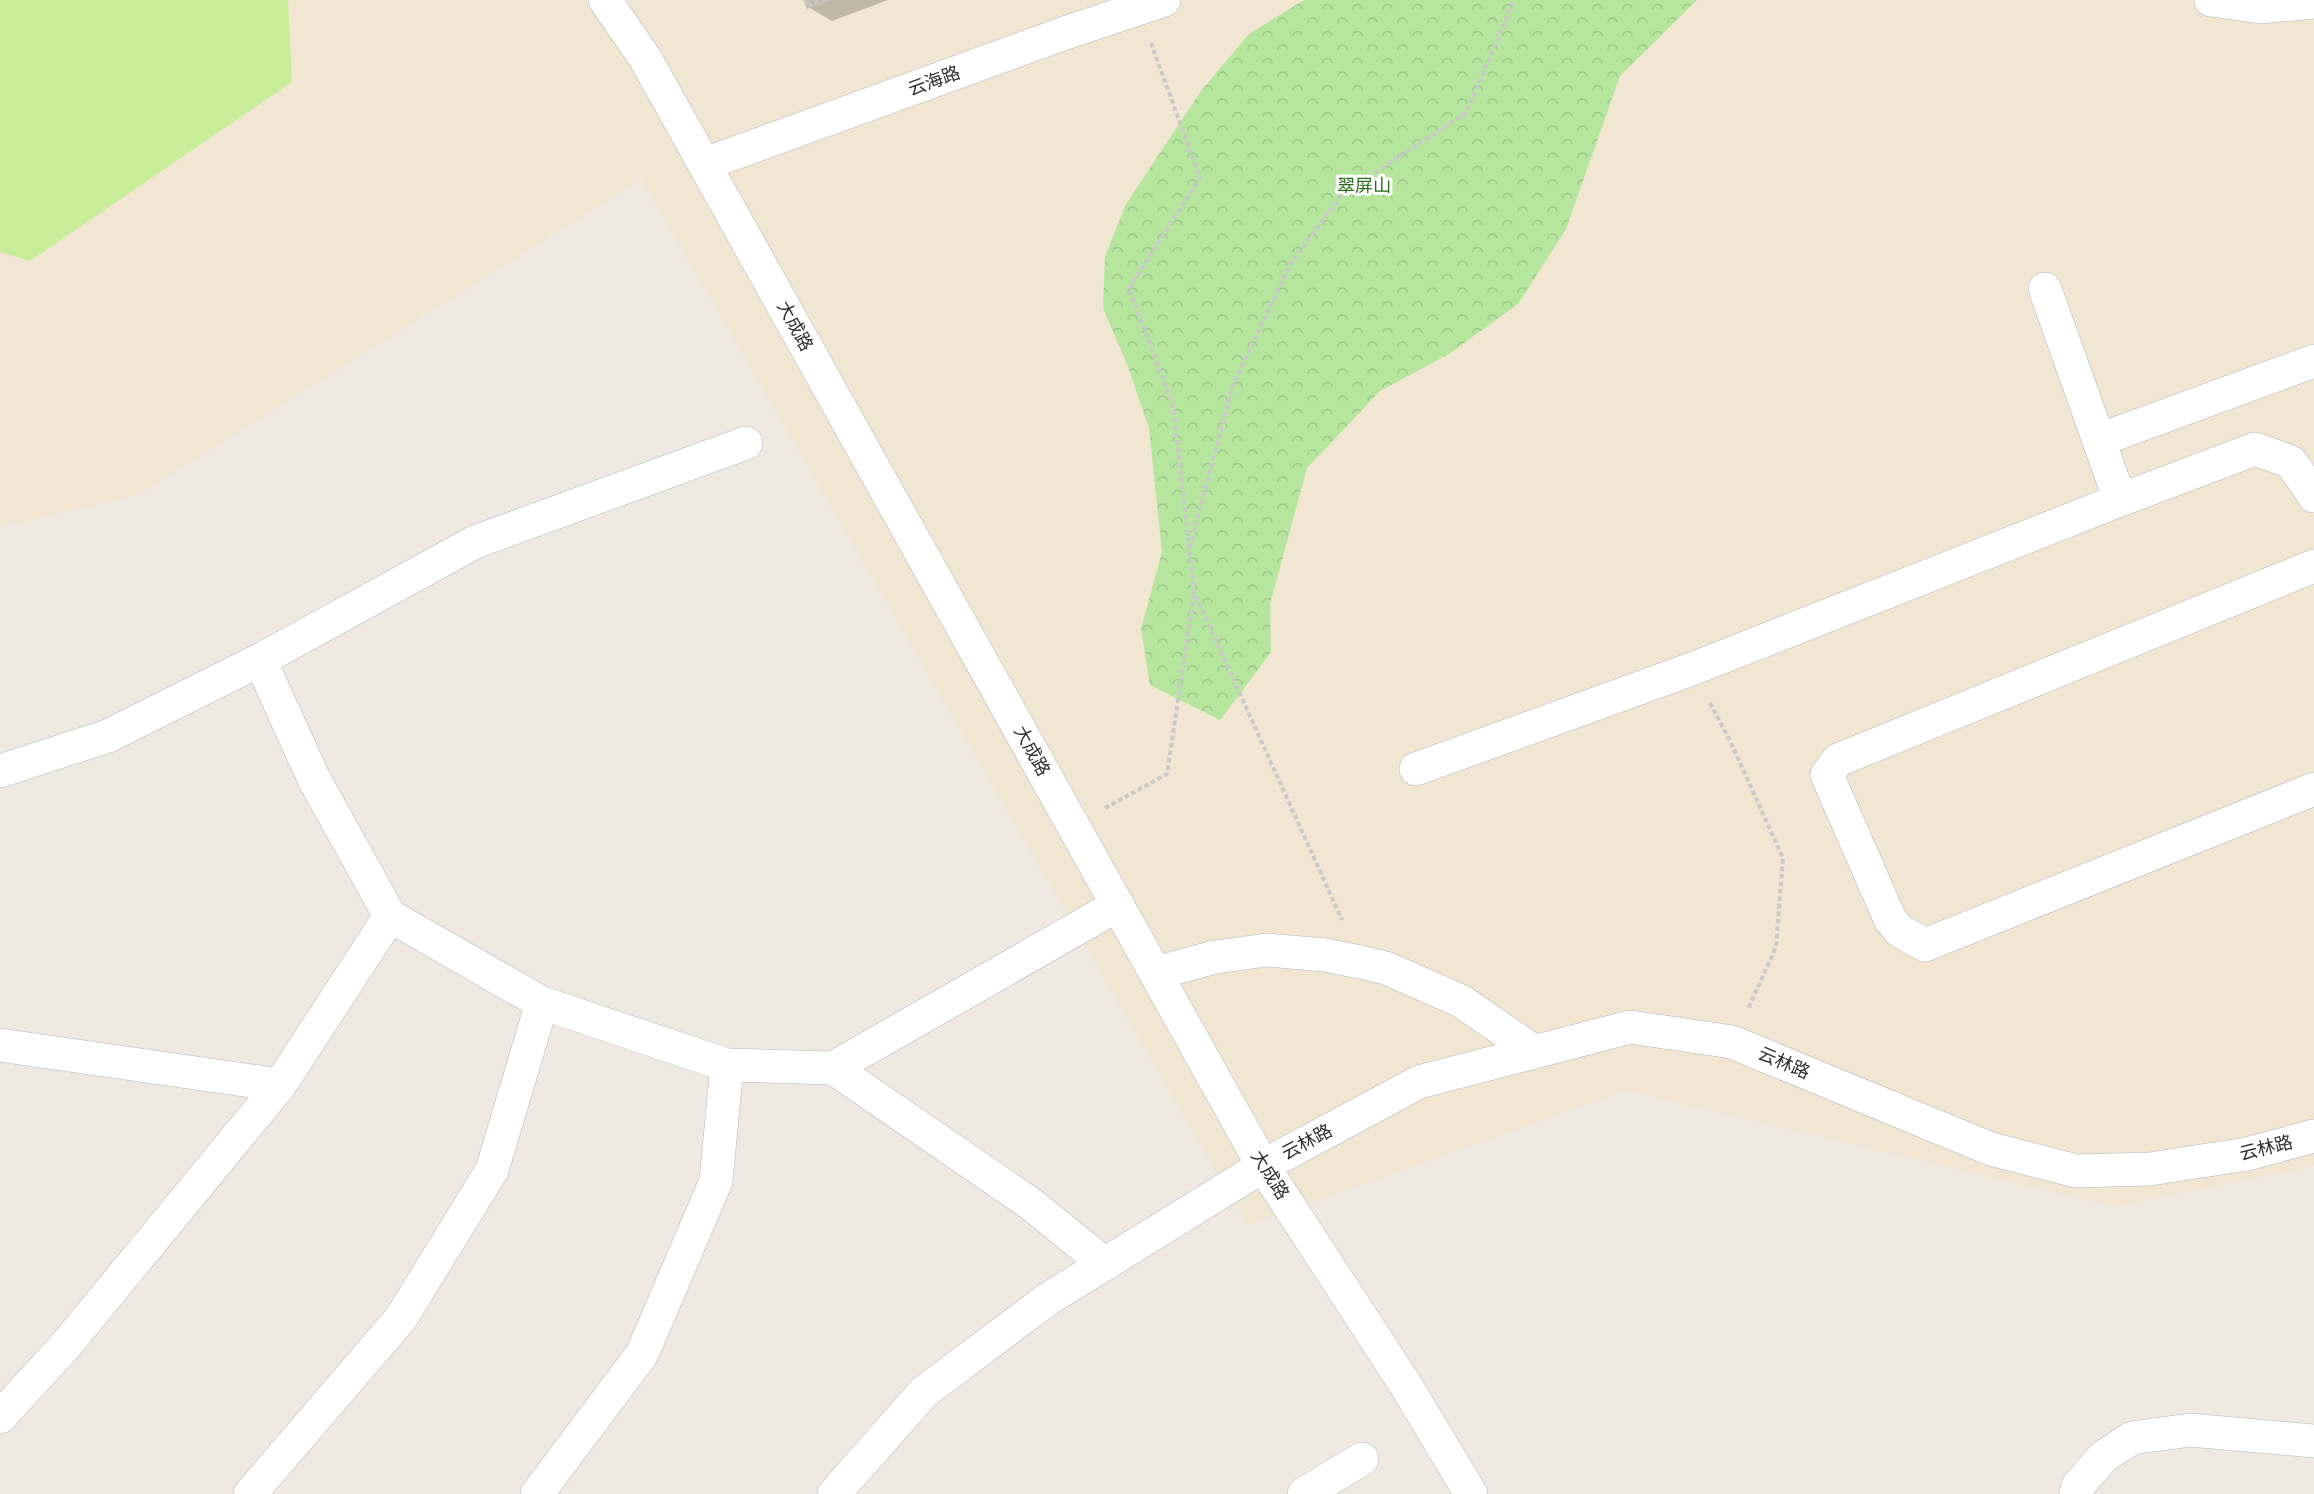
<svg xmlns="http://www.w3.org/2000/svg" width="2314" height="1494" font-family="Cabin,'Noto Sans SC',sans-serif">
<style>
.education{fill:#f0e6d1}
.forest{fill:url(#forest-crowns)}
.pitch{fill:#c9ec9a}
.shadow{fill:#0003}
.building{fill:url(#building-back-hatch);stroke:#cbc5ba;stroke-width:1.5}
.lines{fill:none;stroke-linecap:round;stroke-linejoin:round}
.minor-casing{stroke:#b4b7c1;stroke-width:34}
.path{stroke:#c9c9c9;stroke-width:4;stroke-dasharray:4.5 3;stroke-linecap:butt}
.minor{stroke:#fff;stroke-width:33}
.labels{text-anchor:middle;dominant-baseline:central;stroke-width:6;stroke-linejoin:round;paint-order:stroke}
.street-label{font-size:18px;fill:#2e2e2e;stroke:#fff}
.park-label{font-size:18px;fill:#2c6e1b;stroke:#fff}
</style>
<defs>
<pattern id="forest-crowns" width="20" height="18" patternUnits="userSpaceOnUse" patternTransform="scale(1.5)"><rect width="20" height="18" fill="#b6e59e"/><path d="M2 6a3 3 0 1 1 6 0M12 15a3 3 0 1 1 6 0" fill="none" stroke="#9dc588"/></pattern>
<pattern id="building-back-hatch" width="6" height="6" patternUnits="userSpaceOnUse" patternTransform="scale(1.5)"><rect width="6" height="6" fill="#cbc7bf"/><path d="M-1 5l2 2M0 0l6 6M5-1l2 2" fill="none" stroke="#afaba4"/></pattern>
</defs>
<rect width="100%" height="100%" fill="#efe9e1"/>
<path class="education" d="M0,0H2314V1166L2114,1206L1626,1090L1247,1225L641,179L137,495L0,526Z"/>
<path class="forest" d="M1304,0H1697L1620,76L1566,229L1518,304L1449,354L1380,391L1307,468L1270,604L1271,652L1220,720L1150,685L1141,629L1162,552L1149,428L1127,364L1103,308L1105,256L1126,204L1201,91L1249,34Z"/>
<path class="pitch" d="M0,0H288L292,82L30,261L0,252Z"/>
<path class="shadow" d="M805,0H888L832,21L808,7Z"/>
<path class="building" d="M804,0H829L807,8Z"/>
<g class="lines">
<defs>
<path id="minor" d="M605,0L645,58L1263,1166L1405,1384L1471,1494
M2211,0L2261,7L2314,2
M705,164L1065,33L1164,0
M2045,289L2120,500
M2099,440L2314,361
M2314,566L1838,760L1827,775L1890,919L1900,931L1925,945L2314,789
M260,660L314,779L390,916L542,1003L727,1065L833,1068L1031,1204L1105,1264
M1416,769L1692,669L2120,500L2255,449L2291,462L2314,496
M0,771L108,736L260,660L475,542L746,443
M1156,973L1215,957L1267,950L1325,955L1360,962L1386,968L1461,1001L1535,1052
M0,1045L280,1085
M833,1068L1118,905
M0,1417L66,1345L280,1085L390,916
M250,1494L401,1318L492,1170L542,1003
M537,1494L642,1354L716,1181L727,1065
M834,1494L924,1392L1048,1299L1263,1166L1419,1082L1630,1027L1732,1042L1991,1149L2076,1171L2150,1169L2247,1154L2314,1136
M1304,1494L1362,1459
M2076,1494L2078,1486L2103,1457L2132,1438L2190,1430L2314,1441"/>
</defs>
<use href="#minor" class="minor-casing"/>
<path class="path" d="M1151,43L1200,178L1129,288L1173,406L1194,592L1342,920
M1190,547L1233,384L1291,263L1342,194L1466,113L1514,0
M1710,703L1731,743L1783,858L1776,947L1748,1009
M1105,808L1167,774L1194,593"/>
<use href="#minor" class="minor"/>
</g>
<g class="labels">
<g class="street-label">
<text transform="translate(934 81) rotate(-20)">云海路</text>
<text transform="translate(795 326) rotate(61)">大成路</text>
<text transform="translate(1032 751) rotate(61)">大成路</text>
<text transform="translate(1784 1063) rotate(23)">云林路</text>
<text transform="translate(1307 1142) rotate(-28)">云林路</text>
<text transform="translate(2266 1148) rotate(-14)">云林路</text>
<text transform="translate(1270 1175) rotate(58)">大成路</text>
</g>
<g class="park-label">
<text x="1364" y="186">翠屏山</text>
</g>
</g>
</svg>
